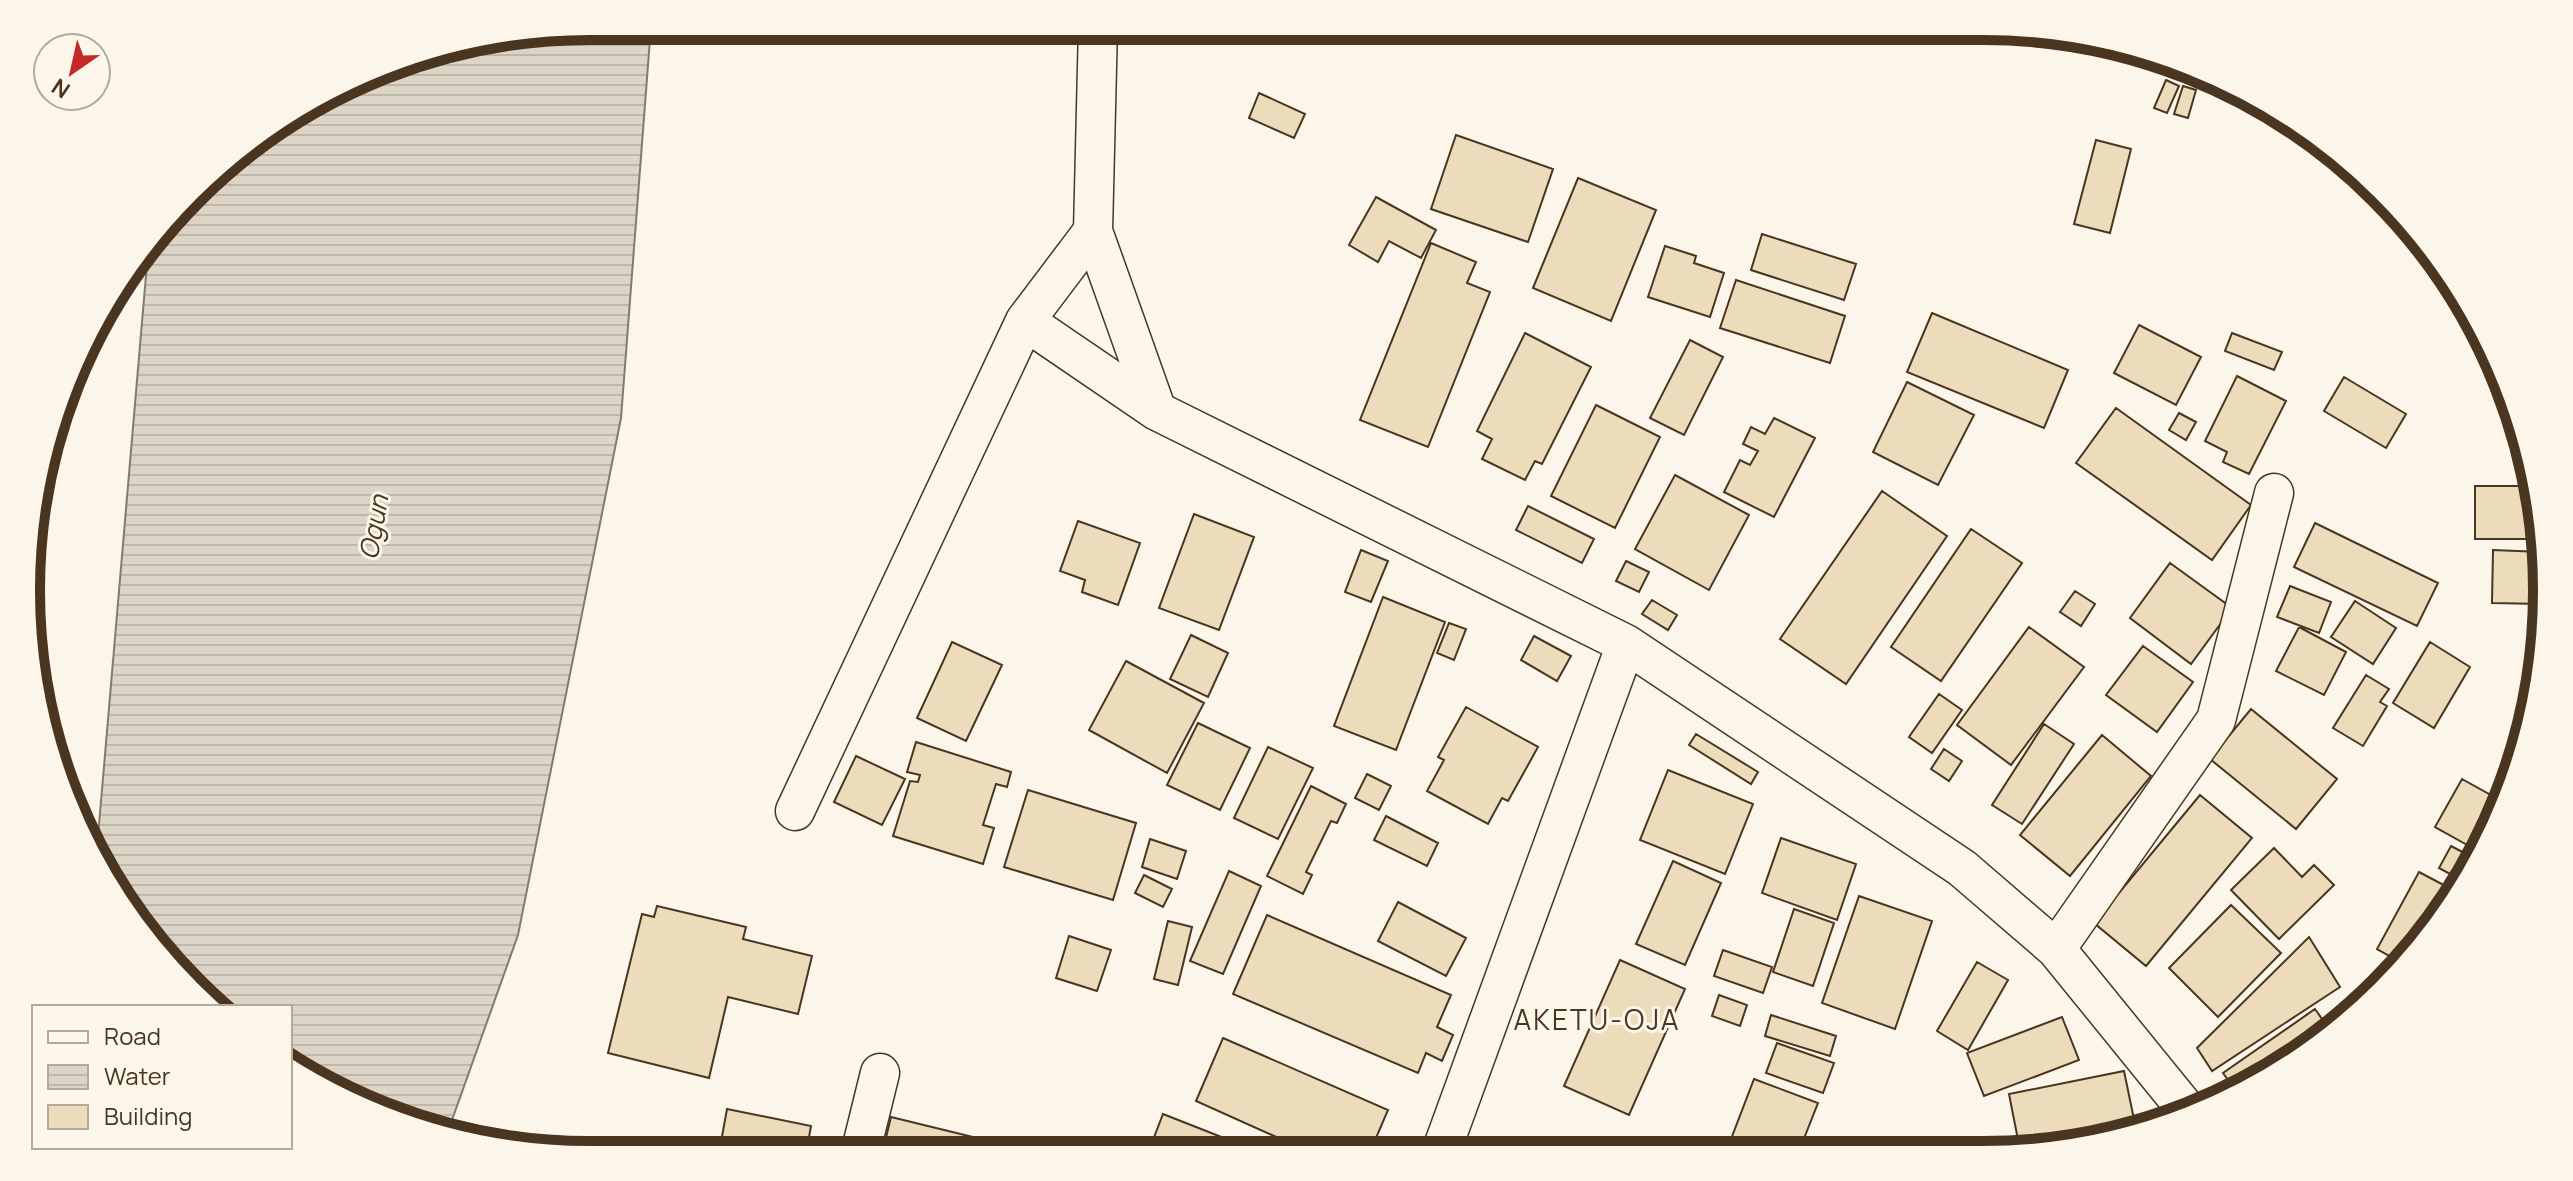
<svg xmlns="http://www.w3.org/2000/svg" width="2573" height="1181" font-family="Manrope,sans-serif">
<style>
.water{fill:url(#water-rules);stroke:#887966;stroke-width:2}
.building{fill:#ecdcbc;stroke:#4a3520;stroke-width:2}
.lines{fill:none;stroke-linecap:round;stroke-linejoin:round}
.street-casing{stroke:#4a3520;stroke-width:41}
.street{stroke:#fbf6e9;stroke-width:38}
.labels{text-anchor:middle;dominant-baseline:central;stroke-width:6;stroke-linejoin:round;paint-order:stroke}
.water-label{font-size:26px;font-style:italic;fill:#4a3520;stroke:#fbf6e9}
.quarter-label{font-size:28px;letter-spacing:2px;fill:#4a3520;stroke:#fbf6e9}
.rim{fill:none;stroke:#4a3520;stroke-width:10}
</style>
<defs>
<pattern id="water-rules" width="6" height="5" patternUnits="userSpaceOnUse" patternTransform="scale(2)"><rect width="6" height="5" fill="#dcd4c6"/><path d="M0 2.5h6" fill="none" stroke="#beb7aa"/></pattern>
</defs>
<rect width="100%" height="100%" fill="#fbf6e9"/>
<path class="water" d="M590,26H651L621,418L518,935L447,1134L375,1112L290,1059V1007H212L101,872L96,860L148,252L219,166L309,101L409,56Z"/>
<path class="building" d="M2203,71L2259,101L2199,84Z
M2166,80L2179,86L2167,113L2154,108Z
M2183,86L2196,90L2188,118L2174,114Z
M1259,93L1305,114L1294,138L1249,118Z
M1456,135L1553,169L1528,242L1431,209Z
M2096,140L2131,149L2110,233L2074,224Z
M1578,178L1656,210L1611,321L1533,288Z
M1376,197L1436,230L1421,258L1389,241L1378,262L1349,245Z
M1762,234L1856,264L1844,300L1751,270Z
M1431,243L1476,262L1467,283L1490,292L1428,447L1360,420Z
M1665,246L1696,256L1694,263L1724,273L1710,317L1648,297Z
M1736,280L1845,316L1830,363L1720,328Z
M1932,313L2068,370L2044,428L1907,372Z
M2139,325L2201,357L2176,405L2114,373Z
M1525,333L1591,367L1542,464L1535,461L1525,480L1482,459L1492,439L1477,431Z
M2232,333L2282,352L2274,370L2225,351Z
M1690,340L1723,357L1684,435L1650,418Z
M2237,376L2286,401L2249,474L2223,462L2227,452L2205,441Z
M2344,377L2406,414L2386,448L2324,411Z
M1907,382L1974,415L1938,485L1873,452Z
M1596,405L1660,437L1615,528L1551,496Z
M2116,408L2251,505L2212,560L2076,463Z
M2179,413L2196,422L2186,440L2169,430Z
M1774,418L1815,438L1774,517L1724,492L1740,460L1750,465L1758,451L1743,444L1751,427L1765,434Z
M1675,475L1749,515L1709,590L1635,549Z
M2475,486H2537L2541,539H2475Z
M1882,491L1947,536L1846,684L1780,639Z
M1528,506L1594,539L1582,563L1516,530Z
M1194,514L1254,537L1219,630L1159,608Z
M1078,521L1140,543L1118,605L1082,592L1085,580L1060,571Z
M2315,523L2438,583L2417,626L2294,567Z
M1971,529L2022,563L1941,681L1891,647Z
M1361,550L1388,561L1371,602L1345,592Z
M2493,550L2543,552L2546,604L2492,603Z
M1626,561L1649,572L1639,592L1616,581Z
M2170,563L2232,608L2191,664L2130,618Z
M2290,586L2331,602L2319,633L2277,617Z
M2075,591L2095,604L2081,626L2060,612Z
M1383,597L1445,622L1396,750L1334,726Z
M1652,600L1677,615L1668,630L1642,614Z
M2355,601L2396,628L2373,664L2331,637Z
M1449,623L1466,629L1454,660L1437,653Z
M2029,627L2084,667L2011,765L1957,725Z
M2299,627L2346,652L2324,695L2276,671Z
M1191,635L1228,653L1208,697L1170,679Z
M1534,636L1571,656L1557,681L1521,660Z
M952,642L1002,665L966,741L917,718Z
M2430,642L2470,667L2434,728L2393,703Z
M2143,646L2193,682L2157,732L2106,695Z
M1126,661L1204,703L1167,773L1089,730Z
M2366,675L2389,689L2380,702L2387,706L2363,746L2333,728Z
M1939,694L1962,710L1932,753L1909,737Z
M1466,707L1538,747L1508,801L1502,798L1488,824L1427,791L1444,760L1438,757Z
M2251,709L2337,779L2296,829L2210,759Z
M1198,723L1250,748L1220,810L1167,785Z
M2044,724L2074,744L2022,824L1992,805Z
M1696,734L1758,772L1751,784L1689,745Z
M2102,735L2151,776L2070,876L2020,835Z
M916,742L1011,772L1007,787L996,784L983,825L994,828L983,864L893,836L910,781L918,782L920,775L907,772Z
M1268,747L1313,768L1278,839L1234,818Z
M1944,749L1962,761L1949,781L1931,769Z
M856,756L905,779L882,825L834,802Z
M1668,770L1753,804L1725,874L1640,840Z
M1367,774L1391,786L1379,810L1355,798Z
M2462,779L2505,803L2478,851L2435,827Z
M1311,786L1346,804L1337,823L1331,821L1306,872L1312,875L1303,894L1267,876Z
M1028,790L1136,823L1113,900L1004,867Z
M2200,795L2252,838L2146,966L2094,923Z
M1386,816L1438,843L1427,866L1374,840Z
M1781,838L1856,864L1837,920L1762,893Z
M1150,839L1186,851L1177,879L1142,867Z
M2451,846L2474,858L2461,880L2439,868Z
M2274,848L2302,877L2314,865L2334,885L2279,939L2231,890Z
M1673,861L1721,883L1685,965L1636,944Z
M1229,871L1261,886L1223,974L1190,961Z
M2419,872L2455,891L2443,913L2440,911L2425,939L2402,963L2377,949Z
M1144,875L1172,889L1163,907L1135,893Z
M1859,896L1932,921L1895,1029L1822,1003Z
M1398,902L1466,938L1446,976L1378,941Z
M2231,905L2281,953L2218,1017L2169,968Z
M657,906L746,927L743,939L812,956L798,1014L728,997L709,1078L608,1053L642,914L654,917Z
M1794,909L1834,923L1813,986L1773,972Z
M1267,915L1451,995L1437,1027L1453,1035L1442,1061L1426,1053L1418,1073L1233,994Z
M1168,921L1192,927L1178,985L1154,979Z
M1069,936L1111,950L1097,991L1056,978Z
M2309,937L2340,987L2212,1071L2197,1048Z
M1723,950L1772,967L1763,993L1714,976Z
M1620,960L1685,989L1629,1115L1564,1086Z
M1977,962L2008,980L1968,1050L1937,1031Z
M1719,995L1747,1005L1740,1026L1712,1016Z
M2315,1009L2332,1033L2327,1038L2236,1091L2223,1073Z
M1771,1015L1836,1036L1830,1056L1765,1036Z
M2062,1017L2079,1060L1984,1096L1967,1053Z
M1223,1038L1388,1110L1370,1152L1312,1153L1196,1101Z
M1777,1043L1834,1063L1823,1093L1766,1073Z
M2124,1071L2136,1129L2047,1150H2020L2009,1094Z
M1754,1079L1818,1103L1799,1151H1739L1728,1147Z
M727,1109L811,1126L806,1154H781L721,1142Z
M1163,1114L1262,1153H1148Z
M891,1117L977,1138L973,1154H882Z"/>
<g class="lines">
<defs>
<path id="street" d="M1098,26L1093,231L1157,411
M1025,321L1157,411L1626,644L1962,868L2056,949L2190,1114
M795,811L1025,321L1093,231
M2056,949L2216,720L2274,493
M1441,1152L1626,644
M860,1154L880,1073"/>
</defs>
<use href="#street" class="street-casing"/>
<use href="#street" class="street"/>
</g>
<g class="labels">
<g class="water-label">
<text transform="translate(373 527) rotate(-80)">Ogun</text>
</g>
<g class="quarter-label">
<text x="1597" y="1019">AKETU-OJA</text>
</g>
</g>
<path d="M0 0H2573V1181H0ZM590 40H1983A550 550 0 0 1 2533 590V591A550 550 0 0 1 1983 1141H590A550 550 0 0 1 40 591V590A550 550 0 0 1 590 40Z" fill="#fbf6e9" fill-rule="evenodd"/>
<path class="rim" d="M590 40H1983A550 550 0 0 1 2533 590V591A550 550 0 0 1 1983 1141H590A550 550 0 0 1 40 591V590A550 550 0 0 1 590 40Z"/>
<rect x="32" y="1005" width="260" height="144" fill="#fbf6e9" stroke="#b4a999" stroke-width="2"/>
<rect x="48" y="1031" width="40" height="12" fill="#fbf6e9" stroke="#b4a999" stroke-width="2"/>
<text x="104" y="1045" font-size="24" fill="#4a3520">Road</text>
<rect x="48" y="1065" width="40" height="24" fill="url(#water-rules)" stroke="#b4a999" stroke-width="2"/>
<text x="104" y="1085" font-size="24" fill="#4a3520">Water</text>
<rect x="48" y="1105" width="40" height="24" fill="#ecdcbc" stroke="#b4a999" stroke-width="2"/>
<text x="104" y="1125" font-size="24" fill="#4a3520">Building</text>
<g transform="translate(72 72) rotate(214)"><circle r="38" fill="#fbf6e9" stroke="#b4a999" stroke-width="2"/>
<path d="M0-6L14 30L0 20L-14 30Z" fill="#c62828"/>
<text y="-12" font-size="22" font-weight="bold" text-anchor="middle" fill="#4a3520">N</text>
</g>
</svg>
